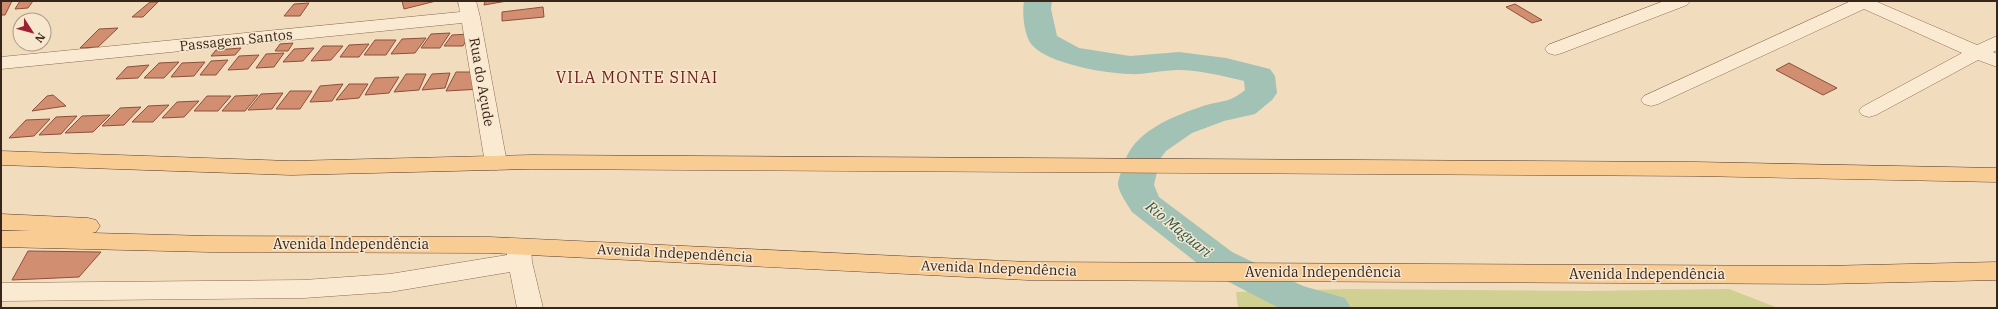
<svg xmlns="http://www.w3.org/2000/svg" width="1998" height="309" font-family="'IBM Plex Serif',serif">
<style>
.green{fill:#d0d092}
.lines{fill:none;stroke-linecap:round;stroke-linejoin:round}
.river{fill:#a2c2b5;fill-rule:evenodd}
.building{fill:#d28e71;stroke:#8c503a}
.minor-casing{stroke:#8b6c56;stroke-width:1}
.major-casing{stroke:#583a2a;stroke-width:1}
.minor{fill:#fbead2;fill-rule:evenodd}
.major{fill:#f8cc93;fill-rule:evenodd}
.labels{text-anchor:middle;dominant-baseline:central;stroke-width:3;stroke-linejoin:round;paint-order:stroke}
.street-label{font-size:14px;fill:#39261b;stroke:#f8e7cf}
.water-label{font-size:15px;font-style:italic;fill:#295a51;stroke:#f8e7cf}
.quarter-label{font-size:16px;letter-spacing:1px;fill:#691f18;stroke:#f8e7cf}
</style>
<rect width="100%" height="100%" fill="#f1dcbe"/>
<path class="green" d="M1347,289L1588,291L1729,289L1778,308H1238L1236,292Z"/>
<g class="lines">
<path class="river" d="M1024,1H1052L1051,9L1057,36L1079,48L1130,56L1179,52L1226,58L1270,69L1275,76L1277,93L1272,100L1255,114L1224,121L1192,133L1166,151L1160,159L1154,185L1159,197L1232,252L1303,286L1345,298L1351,308L1277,307L1206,270L1132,212C1128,205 1119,193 1118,185C1118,179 1122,170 1124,164C1133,131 1174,116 1203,106C1221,100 1228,104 1245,90L1244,81C1223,76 1200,70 1178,70C1162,70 1145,75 1129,74C1104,73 1049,64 1032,45C1024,36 1022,13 1024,1Z"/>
</g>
<path class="building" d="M1,1H12L5,15H1Z
M20,1H33L28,8L15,9Z
M402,1H436L404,9Z
M485,1H507L484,5Z
M150,2H158L143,17H132Z
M309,3L300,16H284L294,4Z
M1515,4L1542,20L1532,23L1506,7Z
M543,7L544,17L502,21V12Z
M118,28L98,47L80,48L99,29Z
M450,33L440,48H421L431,34Z
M470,34L463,46H444L452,35Z
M426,38L415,53L391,54L402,39Z
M375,40H396L386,55H364Z
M293,43L288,51H275L280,44Z
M369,44L359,57H340L349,45Z
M323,46H343L331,60L311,61Z
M241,48L235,55L211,56L216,50Z
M314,48L303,61L283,62L294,49Z
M284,53L274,67L256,68L266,54Z
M259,55L248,69L228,70L239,56Z
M228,60L216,75H200L211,61Z
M179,62L164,78H144L159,63Z
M205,62L194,76L171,77L182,63Z
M1789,63L1837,88L1823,95L1776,70Z
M149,65L138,78L116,79L127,67Z
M456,72H478L481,89L446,91Z
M450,73L445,88L422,90L432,74Z
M406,74H426L419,90L394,92Z
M399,77L389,93L365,95L375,78Z
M343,84L332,101L310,102L320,86Z
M349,84H368L359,98L336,100Z
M290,91H312L300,109H276Z
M283,93L272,109L248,110L261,94Z
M53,95L66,106L32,111L47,96Z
M258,95L245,111H222L235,96Z
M207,96H231L218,111H194Z
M199,101L184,117L162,118L177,102Z
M169,105L153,122H132L148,106Z
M141,107L124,125L102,126L120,108Z
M110,115L93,132L65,133L82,116Z
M77,116L61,134L39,135L56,117Z
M50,119L34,136L9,138L26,120Z
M28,251L101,252L79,277L12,280Z"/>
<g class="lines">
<defs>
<path id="minor" d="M458,1H476L480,17L507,163L504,168L496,170L488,168L485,163L462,23L1,69V57L460,12Z
M1664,1H1690L1687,5L1562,53L1555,55L1548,53L1545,49L1548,45Z
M1851,1H1875L1977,45L1997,36V50L1993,52L1997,54V67L1978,60L1876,115L1869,117L1862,115L1859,111L1862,107L1962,53L1864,9L1658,104L1651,106L1644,104L1641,100L1644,96Z
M519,239L528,241L531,247L532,262L543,308H517L510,272L390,292L304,298L1,301V283L304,280L390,274L507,255V247L510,241Z"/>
<path id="major" d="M1,151L291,161L532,155L1696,162L1997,168V182L1696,176L532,169L291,175L1,165Z
M1,214L88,218L96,220L100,226L96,232L92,233L210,236L490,237L1028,262L1823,266L1997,262V280L1823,284L1028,280L490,253L210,252L1,247V231H31L1,230Z"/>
</defs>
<use href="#minor" class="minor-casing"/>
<use href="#major" class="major-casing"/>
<use href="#minor" class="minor"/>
<use href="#major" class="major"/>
</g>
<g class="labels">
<g class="street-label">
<text transform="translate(236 40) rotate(-6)">Passagem Santos</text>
<text transform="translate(482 82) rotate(80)">Rua do Açude</text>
<text x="351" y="244">Avenida Independência</text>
<text transform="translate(675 253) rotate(3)">Avenida Independência</text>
<text transform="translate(999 268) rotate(2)">Avenida Independência</text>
<text x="1323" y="272">Avenida Independência</text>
<text x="1647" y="274">Avenida Independência</text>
</g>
<g class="water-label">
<text transform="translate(1179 229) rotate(39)">Rio Maguari</text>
</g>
<g class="quarter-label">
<text x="637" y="77">VILA MONTE SINAI</text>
</g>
</g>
<rect width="1998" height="309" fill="none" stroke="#39261b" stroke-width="4"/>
<g transform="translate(32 32) rotate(126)"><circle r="19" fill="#f8e7cf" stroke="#ac9a87"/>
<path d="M0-3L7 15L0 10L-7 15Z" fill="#9e2131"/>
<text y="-6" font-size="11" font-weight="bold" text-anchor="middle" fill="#39261b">N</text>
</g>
</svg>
